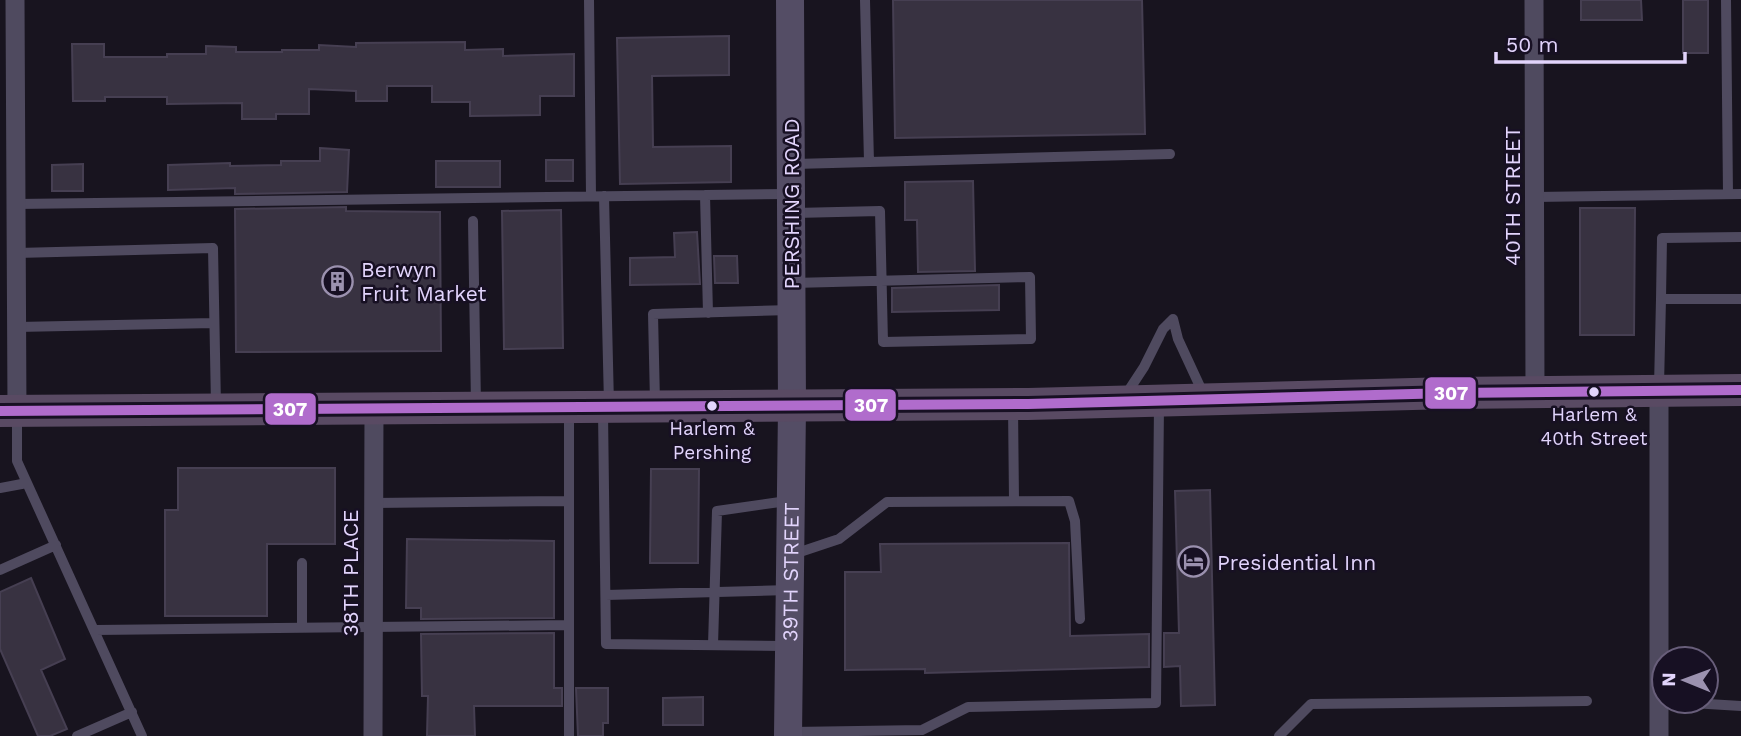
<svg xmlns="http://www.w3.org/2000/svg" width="1741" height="736" font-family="'Work Sans',sans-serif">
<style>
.building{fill:#383241;stroke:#463f52;stroke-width:2}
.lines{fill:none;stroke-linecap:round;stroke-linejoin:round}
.lane{stroke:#4f4a5f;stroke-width:10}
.street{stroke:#4f4a5f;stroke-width:19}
.secondary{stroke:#544d65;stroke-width:28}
.primary{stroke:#594a63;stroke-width:32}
.bus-1-casing{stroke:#171023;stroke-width:16}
.bus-1{stroke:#b06ccc;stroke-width:10}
.bus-dot{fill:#e2d4fc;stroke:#171023;stroke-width:2.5}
.labels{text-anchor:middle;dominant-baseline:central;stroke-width:5;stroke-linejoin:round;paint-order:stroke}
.bus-label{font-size:19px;fill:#e2d4fc;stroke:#171023}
.street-label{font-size:21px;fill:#e2d4fc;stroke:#171023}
.poi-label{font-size:21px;fill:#e2d4fc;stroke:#171023;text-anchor:start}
.line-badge{stroke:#171023;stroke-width:2.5}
.badge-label{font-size:19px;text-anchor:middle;font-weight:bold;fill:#fff}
</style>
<rect width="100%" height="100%" fill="#18141f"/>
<path class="building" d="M893,0H1142L1145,134L895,138Z
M1581,0H1641L1642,20H1581Z
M1683,0H1708V53H1683Z
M729,36V75L652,76L653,147L731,146V182L620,184L617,38Z
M465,42V50L503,49V56L574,54V96H540V115L470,116V102H432V86H387V101H356V91L309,89V114H276V119H242V103L167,104V97H105V101H73L72,44H104V57H167V54H206V46L236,47V52H282V50H319V45L356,47V43Z
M320,148L349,150L347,192L235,194V188L168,190V165L230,163V166L281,165V161H320Z
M546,160H573V181H546Z
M436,161H500V187H436Z
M83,164V191H52V165Z
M973,181L975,271L918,272L917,220H905V182Z
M346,207V211L440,212L441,351L236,352L235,209Z
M1580,208H1635L1634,335H1580Z
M561,210L563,348L504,349L502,211Z
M697,232L700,284L630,285V258L675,257L674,233Z
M714,256H737L738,283H715Z
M999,285V310L892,312V288Z
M178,468H335V544H267V616H165V510H178Z
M651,469H699L698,563H650Z
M1210,490L1215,705L1181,706L1180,666L1164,667V633H1179L1175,491Z
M407,539L554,541V618L421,619V608H406Z
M1069,543L1070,636L1149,634V667L925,673V669L845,670V572H881L880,544Z
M31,578L65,659L41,670L67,729L50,736H38L0,649V592Z
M554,633V688H562V706H474L475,736H427L428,696H422L421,634Z
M576,688H608V723H603V736H578Z
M703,697V725H663V698Z"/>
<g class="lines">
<path class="lane" d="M589,0L591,196
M865,0L869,162
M1726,0L1728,194
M795,164L1170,154
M705,195L708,313
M604,196L609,404
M1535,197L1741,194
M16,204L787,194
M473,221L476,405
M17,253L213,248L216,406
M793,283C872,281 951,279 1030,277L1031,339L883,342L880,211L795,213
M1661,299L1662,238L1741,237
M17,327L214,323
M1659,386L1661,299H1741
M1125,396L1144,367L1163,329L1173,319L1178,339L1203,393
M655,402L653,314L791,310
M1013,407L1014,501
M569,411V736
M603,412L606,644L786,646
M17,414V461L142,736
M0,488L27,483
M373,503L569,501
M794,554L839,539L887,502L1069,501L1075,521L1080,619
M302,563V628
M0,570L56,545
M606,595L789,590
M95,630L569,625
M713,645L717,511L787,501
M1659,701L1741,706
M792,732L922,730L968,707L1156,703L1159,405
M77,736L132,712
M1279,736L1311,704L1587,701"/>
<path class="street" d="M15,0L17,411
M1534,0L1535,392
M373,736L374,409
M1659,736V391"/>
<path class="secondary" id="s1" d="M788,736L792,407L790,0"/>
<path class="primary" d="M0,411L1028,404L1451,393L1741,390"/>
<defs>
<path id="bus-1" d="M0,411L1028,404L1451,393L1741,390"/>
</defs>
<use href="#bus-1" class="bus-1-casing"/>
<use href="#bus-1" class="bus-1"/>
</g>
<defs>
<symbol id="building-ring" viewBox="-11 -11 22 22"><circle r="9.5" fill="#171023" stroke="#9b91af" stroke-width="1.5"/><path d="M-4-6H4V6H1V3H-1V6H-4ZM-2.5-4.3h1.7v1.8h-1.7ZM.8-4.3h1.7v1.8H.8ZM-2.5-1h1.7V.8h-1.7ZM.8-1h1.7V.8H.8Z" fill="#9b91af"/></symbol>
<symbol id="hotel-ring" viewBox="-11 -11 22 22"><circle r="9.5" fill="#171023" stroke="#9b91af" stroke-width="1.5"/><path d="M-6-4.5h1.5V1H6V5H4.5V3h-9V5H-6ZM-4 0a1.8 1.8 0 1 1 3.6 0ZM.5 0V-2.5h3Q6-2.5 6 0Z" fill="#9b91af"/></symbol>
</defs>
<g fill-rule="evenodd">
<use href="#building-ring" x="320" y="264" width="35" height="35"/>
<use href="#hotel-ring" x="1176" y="544" width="35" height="35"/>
</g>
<g class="bus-dot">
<circle cx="1594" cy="392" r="6"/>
<circle cx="712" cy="406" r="6"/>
</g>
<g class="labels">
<g class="bus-label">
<text x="1594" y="414">Harlem &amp;<tspan x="1594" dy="24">40th Street</tspan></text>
<text x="712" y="428">Harlem &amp;<tspan x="712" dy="24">Pershing</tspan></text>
</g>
<g class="street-label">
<text transform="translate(1512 196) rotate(-90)">40TH STREET</text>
<text transform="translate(791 204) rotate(-90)">PERSHING ROAD</text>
<text stroke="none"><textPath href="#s1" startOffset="164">39TH STREET</textPath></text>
<text transform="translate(350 573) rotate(-90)">38TH PLACE</text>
</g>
<g class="poi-label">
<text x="361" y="269">Berwyn<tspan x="361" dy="24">Fruit Market</tspan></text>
<text x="1217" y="562">Presidential Inn</text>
</g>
</g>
<g class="line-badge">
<rect x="1424" y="376" width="53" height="34" rx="7" fill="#b06ccc"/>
<rect x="844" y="388" width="53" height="34" rx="7" fill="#b06ccc"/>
<rect x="264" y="392" width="53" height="34" rx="7" fill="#b06ccc"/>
</g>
<g class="badge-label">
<text x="1451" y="400">307</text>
<text x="871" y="412">307</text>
<text x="290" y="416">307</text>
</g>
<g transform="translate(1685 680) rotate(271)"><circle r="33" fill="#171023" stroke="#685e7a" stroke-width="2"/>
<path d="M0-5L12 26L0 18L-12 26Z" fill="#9b91af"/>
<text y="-10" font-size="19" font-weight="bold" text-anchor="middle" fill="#e2d4fc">N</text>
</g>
<path d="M1496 52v10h189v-10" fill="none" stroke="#e2d4fc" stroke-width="3.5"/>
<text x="1506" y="52" font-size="21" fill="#e2d4fc" stroke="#171023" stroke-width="5" paint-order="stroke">50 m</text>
</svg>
